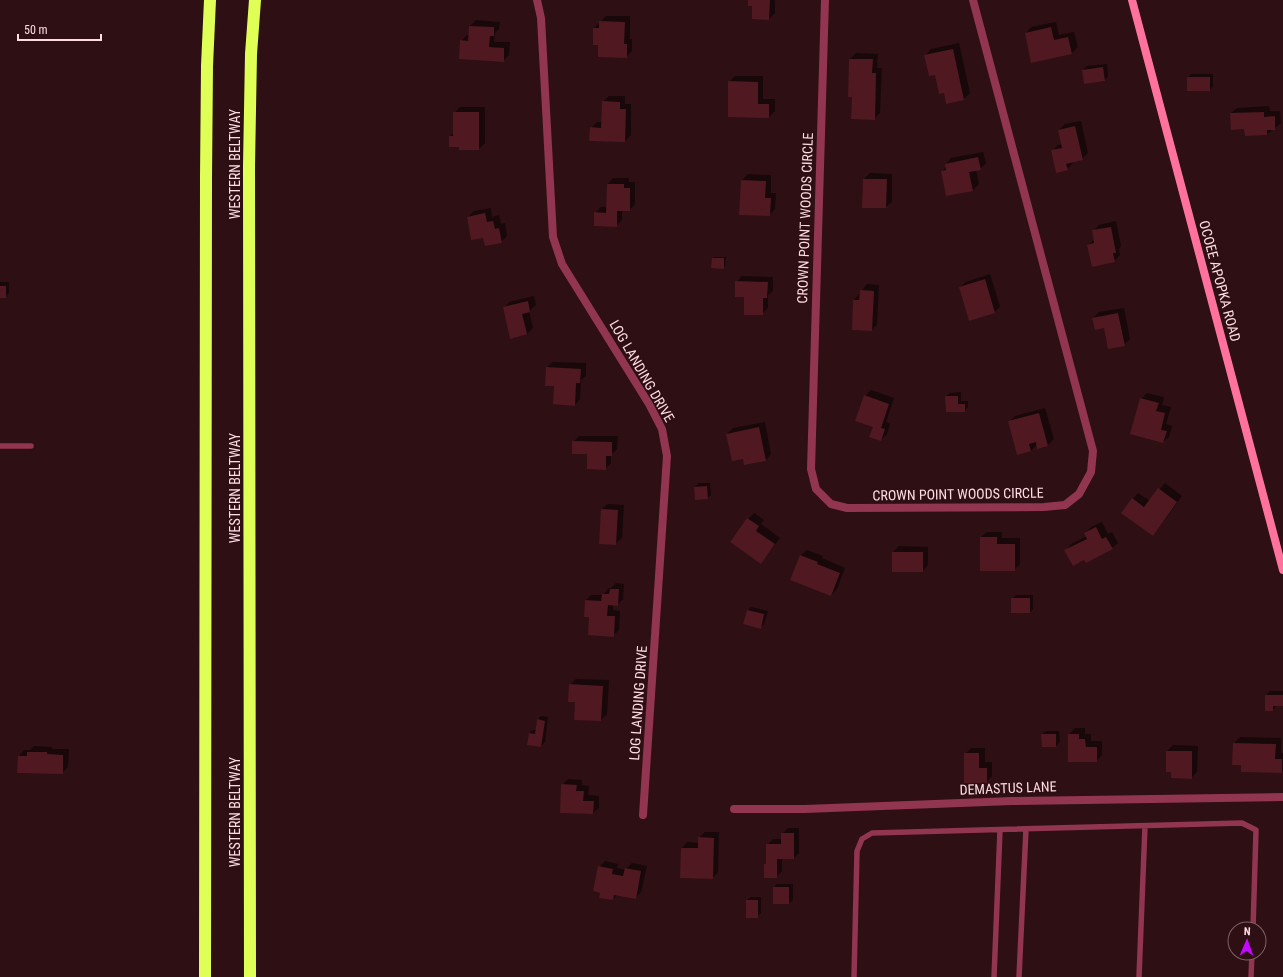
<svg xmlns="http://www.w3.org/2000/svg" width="1283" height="977" font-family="'Roboto Condensed',sans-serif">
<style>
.shadow{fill:#0007}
.building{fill:#501820}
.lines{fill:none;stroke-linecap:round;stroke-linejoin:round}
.lane{stroke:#913550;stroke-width:5.5}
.street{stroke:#913550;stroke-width:8}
.secondary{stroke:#ff729e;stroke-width:8}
.highway{stroke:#e0ff56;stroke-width:12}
.labels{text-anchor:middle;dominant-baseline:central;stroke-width:3;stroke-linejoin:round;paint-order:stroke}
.street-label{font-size:14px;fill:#ffdbe3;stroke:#2d0f14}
</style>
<rect width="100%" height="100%" fill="#2d0f14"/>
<path class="shadow" d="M749,0H775V13L769,19Z
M606,16H630V39H632V51L626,57L599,44L594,28Z
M476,20L500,22L499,29L495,33L494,42H510L509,55L503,61L461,41L467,35H469L470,26Z
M1056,22L1059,35L1074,32L1078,47L1072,53L1026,33L1031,27Z
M959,43L970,93L964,99L945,92L926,55L931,49Z
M856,53L878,54L877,68H882L880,113L874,119L853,96H849L850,59Z
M1107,64L1108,76L1105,80L1083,70L1087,66Z
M1191,74H1213V86L1210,90L1188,77Z
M735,76H763V99H775V111L769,117L729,82Z
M609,96H625V104H631V135L625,141L591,128L597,122H602L603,102Z
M1269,106L1270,111H1280L1281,123L1267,134L1246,135L1245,128L1231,113L1237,108Z
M460,107H485V143L479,149L460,146L450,136L454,132V113Z
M1081,121L1088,153L1082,159L1073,161V163L1067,169L1052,151L1058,145L1062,144L1059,130L1065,124Z
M983,152L986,163L980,169L976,170L979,184L973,190L947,195L942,172L946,167V164L951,158Z
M870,173L892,174V202L886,207L864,179Z
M748,174L771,175V193H776L775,209L769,215L742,180Z
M613,178H629V182H635V205L629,210H622V220L616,226L595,213L601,207H607L608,184Z
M491,208L492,217L499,215L501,224L505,223L507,236L501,242L484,236L468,217L474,211Z
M1116,221L1121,246L1119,249L1120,255L1114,261L1089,245L1094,239L1093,231L1099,225Z
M714,257H726L725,266L724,268L713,258Z
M990,274L1000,306L995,312L970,319L960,287L966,282Z
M742,276L773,277V291L768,295V308L762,314L745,296L736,282Z
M0,282H9V293L6,297H0Z
M867,284L879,285L877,325L871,330L854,300Z
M534,296L536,305L529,311L533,328L527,334L504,308L509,302Z
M1124,308L1130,339L1124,345L1105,327L1093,318L1099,312Z
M553,362L586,363V376L581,380L580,399L575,405L555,385L547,367Z
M871,390L894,398L886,422L890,424L887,434L881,440L874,426L865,396Z
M961,392V401H968V407L965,411L946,396L950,393Z
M1147,393L1164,397L1162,405L1171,407L1166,424L1172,426L1169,437L1163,442L1141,399Z
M1045,408L1054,439L1048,445L1038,448L1037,444L1031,451L1009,422L1015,416Z
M765,422L771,454L766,460L744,458L727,434L733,428Z
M579,436H618L617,449L611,455V463L605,469L573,442Z
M699,483H710L711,495L707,498L695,487Z
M1165,483L1182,496L1158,529L1153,535L1133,499L1138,493L1150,501Z
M608,504L624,505L622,538L616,543L602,509Z
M754,513L764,520L761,524L780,538L766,557L761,562L731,542L748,519Z
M1102,522L1108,534L1112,532L1118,543L1112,548L1085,559L1066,550L1071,544L1087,536L1085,533L1091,527Z
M987,532H1002V538H1020V564L1014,570L981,537Z
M899,546L928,547V565L923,571L893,552Z
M807,550L823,556L822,558L845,568L837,589L831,595L791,579L801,555Z
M616,583L624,584L623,599L617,605H613V610L620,611L619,630L613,636L590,616L586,600L591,595H603L609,588H611Z
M1016,595H1033V609L1030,612L1012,599Z
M751,607L768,611L764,624L761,627L748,610Z
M576,679L609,680L607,714L601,720L576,701L570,685Z
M1270,691H1283V705L1276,706L1273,710H1266V695Z
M541,716L548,717L545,742L541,746L529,733L533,730H536L537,720Z
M1075,728H1085V734H1091V741H1102V755L1097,761L1069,734Z
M1046,731H1059L1060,742L1056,746L1042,734Z
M1240,737L1281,738V753H1283V771L1282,772L1242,764L1234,743Z
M1173,745L1198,746L1197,772L1191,778L1172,771L1167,751Z
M34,746L52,747V749H69L68,767L62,773L19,756L24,750H30Z
M971,748H985V762H992V776L986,782L965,754Z
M568,779L582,780V785L589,786L588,795L599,796V808L593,813L562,785Z
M788,828H799V853L794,858H782V871L776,877L765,865L767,863V845L773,839H782V834Z
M705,832H719L718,872L713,878L682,848L687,842L699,843V838Z
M605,861L618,864L617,868L625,870L632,863L647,866L641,892L635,898L618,894L613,899L599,867Z
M777,884H793V900L789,903H774V887Z
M751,897H761V913L757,917L747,900Z"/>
<path class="building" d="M748,0H770L769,20L752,19V6H748Z
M599,21L625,22L624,44H627V58L598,57V45H593V28H599Z
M469,26L494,27V36H490L489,47L504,48V62L459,59L460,40L468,41Z
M1051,27L1054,40L1068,37L1072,54L1031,63L1025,33Z
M953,49L964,100L946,104L944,93L939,94L935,75L929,76L924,55Z
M849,59H873L872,73H876L875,120L851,119L852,97H848Z
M1103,67L1105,81L1084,84L1082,70Z
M1187,77H1210V91H1187Z
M728,81L758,82V104H769V118L728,117Z
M602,101L620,102V109H626L625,142L589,141L590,127L601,128Z
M453,112H479V150H459V147H449V136H453Z
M1264,112V117L1275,116V130H1267V135L1245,136L1244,129L1231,130L1230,113Z
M1075,126L1083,160L1066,164L1068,170L1056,173L1051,150L1062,148L1058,130Z
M978,157L981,170L969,172L973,191L946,196L941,171L946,170L945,164Z
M863,179H887L886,208H862Z
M741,180L766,181L765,198H771L770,216L739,215Z
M607,184H624V188H630V211H617V227L594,226V212L606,213Z
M485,213L487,222L493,221L495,229L499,228L502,243L485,246L483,238L471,240L467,217Z
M1111,227L1116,253H1113L1115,262L1092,267L1087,245L1094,243L1092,230Z
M712,258H724V269L711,268Z
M985,279L995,313L969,321L959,287Z
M735,281L768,282L767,298H763V315H744V297H735Z
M0,286H6V298H0Z
M860,290L874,291L872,331L852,330L853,300H859Z
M528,301L530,312L522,314L527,334L510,339L503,307Z
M1118,313L1125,346L1108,349L1104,328L1095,330L1092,318Z
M546,367L581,369L580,383H576L575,406L553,404L554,386H545Z
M864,395L889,404L881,428L885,429L881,441L869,437L873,427L855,421Z
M945,396H958V404H965V412H946Z
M1140,398L1159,403L1156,411L1165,413L1161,430L1167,431L1163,443L1130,434Z
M1039,413L1048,446L1037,449L1036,442L1029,444L1031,451L1017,455L1008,421Z
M759,427L766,461L744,465L743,459L732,461L726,434Z
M572,441L612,442V456H606V470L587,469V454H572Z
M707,486L708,499L695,500L694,487Z
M1158,488L1177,502L1153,536L1121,513L1132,498L1144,507Z
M601,509L618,510L616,545L599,544Z
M747,518L759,526L756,531L775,544L761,564L730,542Z
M1096,527L1102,539L1106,537L1113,549L1086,563L1084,560L1073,566L1064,550L1087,539L1084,533Z
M980,537H997V544H1015V571H980Z
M892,552H923V572H892Z
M800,555L818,562L817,564L840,573L831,596L790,580Z
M610,589H619L618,606L608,605L607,616H615L614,637L588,635L589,617H584L585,600L601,601L602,594H609Z
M1011,598H1030V613H1011Z
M747,610L764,614L761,629L743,624Z
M569,684L603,686L601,721L574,720L575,702H568Z
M1265,695H1283V706H1273V711H1265Z
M537,719L545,721L541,747L527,745L529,733L535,734Z
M1041,734H1056V747H1042Z
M1068,734H1079V739H1085L1086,747H1097V762H1068Z
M1233,743L1276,744L1275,759H1282V773L1241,772V765H1232Z
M1166,751H1192V779L1171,778V772H1166Z
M27,752H47V754L63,755V774L17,773L18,756H27Z
M964,753H979V768H987V783H964Z
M561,784L577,785L576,791H584L583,801H594L593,814L560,813Z
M781,833H794V859H777V878H764V864H766V844H781Z
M698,837L714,838L713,879L680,878L681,848H698Z
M598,866L613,869L612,874L623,876L625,868L641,871L636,899L614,895L613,900L599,898L600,893L593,891Z
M773,887H789V904H773Z
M746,900H758V918H746Z"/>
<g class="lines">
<path class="lane" d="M0,446H31
M854,977L857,851L862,839L872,833L1242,823L1256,830L1253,929
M994,977L1000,830
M1019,977L1026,829
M1139,977L1145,826
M1251,977L1252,953"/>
<path class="street" d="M537,0L541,18L553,237L562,264L649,404L662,429L667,456L643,815
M825,0L811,469L816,489L831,504L847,508L1044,507L1065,505L1079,494L1091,472L1093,451L973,0
M734,809H805L1012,801L1283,797"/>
<path class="secondary" d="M1132,0L1283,570"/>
<path class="highway" d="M205,977L206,178L207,66L210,0
M250,977L249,166L251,54L255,0"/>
</g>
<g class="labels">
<g class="street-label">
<text transform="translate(235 164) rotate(-90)">WESTERN BELTWAY</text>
<text transform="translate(805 218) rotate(-88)">CROWN POINT WOODS CIRCLE</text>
<text transform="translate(1220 281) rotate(75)">OCOEE APOPKA ROAD</text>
<text transform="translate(642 371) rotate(60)">LOG LANDING DRIVE</text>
<text transform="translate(235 488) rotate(-90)">WESTERN BELTWAY</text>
<text transform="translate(958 494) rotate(-1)">CROWN POINT WOODS CIRCLE</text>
<text transform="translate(638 703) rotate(-86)">LOG LANDING DRIVE</text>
<text transform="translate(1008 788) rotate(-2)">DEMASTUS LANE</text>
<text transform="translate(235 812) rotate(-90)">WESTERN BELTWAY</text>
</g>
</g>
<g transform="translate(1247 941) rotate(2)"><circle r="19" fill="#2d0f14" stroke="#816167"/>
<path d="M0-3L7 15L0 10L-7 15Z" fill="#c407ff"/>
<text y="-6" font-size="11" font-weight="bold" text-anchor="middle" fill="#ffdbe3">N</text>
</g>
<path d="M18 34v6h83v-6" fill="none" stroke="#ffdbe3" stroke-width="2"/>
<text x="24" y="34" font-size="12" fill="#ffdbe3" stroke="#2d0f14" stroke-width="3" paint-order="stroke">50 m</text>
</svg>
